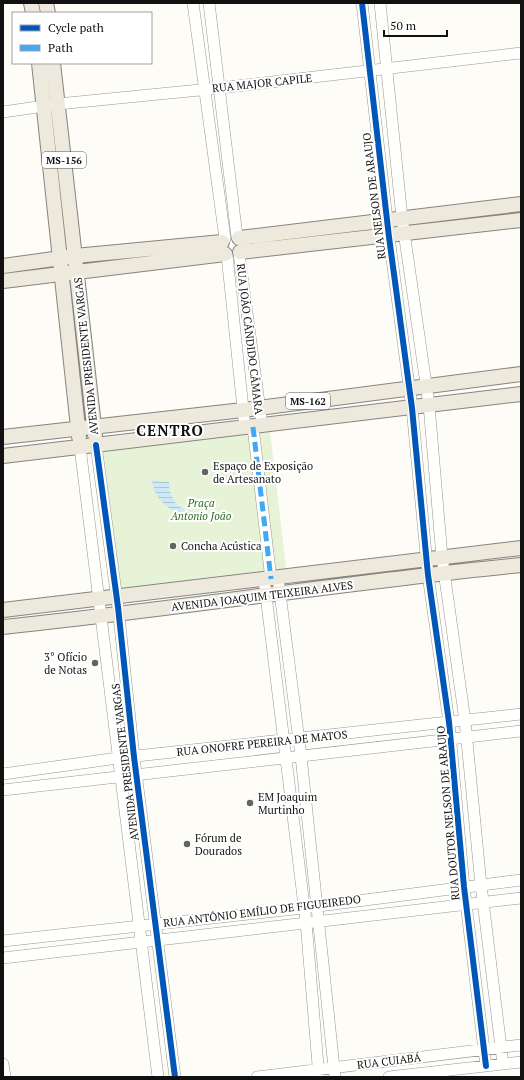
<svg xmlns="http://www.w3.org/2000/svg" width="524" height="1080" font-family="'PT Serif',serif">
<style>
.green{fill:#e7f3d7}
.water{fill:url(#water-rules)}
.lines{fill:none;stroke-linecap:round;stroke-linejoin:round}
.minor-casing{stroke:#979795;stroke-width:12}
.major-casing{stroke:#858482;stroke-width:16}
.minor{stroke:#fffffe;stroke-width:11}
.major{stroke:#ede9dc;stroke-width:14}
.quiet{stroke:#3fa9f5;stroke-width:5;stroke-dasharray:10 5;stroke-linecap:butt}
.cycleway-casing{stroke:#fff;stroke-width:8}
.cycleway{stroke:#0057b8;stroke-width:6}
.poi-dot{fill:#646362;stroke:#fff;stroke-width:1.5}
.labels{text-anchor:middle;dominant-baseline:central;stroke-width:4;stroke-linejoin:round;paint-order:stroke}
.shield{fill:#fff;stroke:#585858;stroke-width:1}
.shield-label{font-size:10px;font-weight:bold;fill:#111}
.street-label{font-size:11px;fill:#111;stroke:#fff}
.poi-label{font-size:11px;fill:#111;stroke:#fff;text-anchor:start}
.park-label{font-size:11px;font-style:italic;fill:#2f6b1f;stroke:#fff}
.district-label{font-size:15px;font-weight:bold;letter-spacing:1px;fill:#111;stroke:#fff}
</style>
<defs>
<pattern id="water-rules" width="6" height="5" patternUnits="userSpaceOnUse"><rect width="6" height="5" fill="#cde8f7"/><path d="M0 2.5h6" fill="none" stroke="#afc6d3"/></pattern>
</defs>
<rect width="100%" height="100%" fill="#fdfcf7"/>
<path class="green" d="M270,431L286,568L121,588L103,452Z"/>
<path class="water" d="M152,480L169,482C169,500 179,511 197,513L198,517C177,517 154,503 152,480Z"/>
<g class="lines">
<defs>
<path id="minor" d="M193,3L225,239
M209,3L237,237
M362,3L389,237L412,408L428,575L449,722L464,887L486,1066
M380,3L402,218L429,405L442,557L465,721L481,885L503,1064
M3,112L58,104L220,88L521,53
M239,253L262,425
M227,255L245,428
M253,427L271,579
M96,445L118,607L134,757L175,1077
M80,447L158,1077
M278,578L301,756L335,1077
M264,579L306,922L319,1077
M3,774L118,758L521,714
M3,790L521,731
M3,941L303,908L521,880
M3,958L521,898
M3,1064L5,1077
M257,1077L521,1045
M389,1077L521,1062"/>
<path id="major" d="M31,3L33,13
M46,3L48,13
M39,63L79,437
M53,63L95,435
M239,238L521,204
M240,252L521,220
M3,266L75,256L222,242
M3,281L225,254
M3,437L243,410L521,374
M3,456L521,394
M3,610L521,548
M3,627C176,609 348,582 521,565"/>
</defs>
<use href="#minor" class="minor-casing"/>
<use href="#major" class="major-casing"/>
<use href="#minor" class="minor"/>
<use href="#major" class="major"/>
<path class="quiet" d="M253,427L271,579"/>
<defs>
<path id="cycleway" d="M362,3L389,237L412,408L428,575L449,722L464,887L486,1066
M96,445L118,607L134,757L175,1077"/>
</defs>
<use href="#cycleway" class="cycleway-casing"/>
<use href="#cycleway" class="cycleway"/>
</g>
<g class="poi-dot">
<circle cx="205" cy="472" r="4"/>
<circle cx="173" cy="546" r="4"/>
<circle cx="95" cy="663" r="4"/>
<circle cx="250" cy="803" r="4"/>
<circle cx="187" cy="844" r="4"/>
</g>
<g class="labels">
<g class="shield">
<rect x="42" y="152" width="44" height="16" rx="3"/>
<rect x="286" y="393" width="44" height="16" rx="3"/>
</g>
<g class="shield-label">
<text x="64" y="160">MS-156</text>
<text x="308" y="401">MS-162</text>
</g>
<g class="street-label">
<text transform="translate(262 83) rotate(-6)">RUA MAJOR CAPILE</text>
<text transform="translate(374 196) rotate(-97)">RUA NELSON DE ARAUJO</text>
<text transform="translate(250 339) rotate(83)">RUA JOÃO CÂNDIDO CÂMARA</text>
<text transform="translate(86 356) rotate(-96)">AVENIDA PRESIDENTE VARGAS</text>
<text transform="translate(262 596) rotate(-7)">AVENIDA JOAQUIM TEIXEIRA ALVES</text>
<text transform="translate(262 743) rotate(-6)">RUA ONOFRE PEREIRA DE MATOS</text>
<text transform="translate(125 762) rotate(-97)">AVENIDA PRESIDENTE VARGAS</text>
<text transform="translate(448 813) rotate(-95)">RUA DOUTOR NELSON DE ARAUJO</text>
<text transform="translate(262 911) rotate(-7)">RUA ANTÔNIO EMÍLIO DE FIGUEIREDO</text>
<text transform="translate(389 1061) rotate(-7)">RUA CUIABÁ</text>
</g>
<g class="poi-label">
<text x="213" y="466">Espaço de Exposição<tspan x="213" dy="13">de Artesanato</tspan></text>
<text x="181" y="546">Concha Acústica</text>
<text x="87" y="657" text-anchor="end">3° Ofício<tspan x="87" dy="13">de Notas</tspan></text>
<text x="258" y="797">EM Joaquim<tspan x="258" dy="13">Murtinho</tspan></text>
<text x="195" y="838">Fórum de<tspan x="195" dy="13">Dourados</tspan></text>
</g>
<g class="park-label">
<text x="201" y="503">Praça<tspan x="201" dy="13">Antonio João</tspan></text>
</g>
<g class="district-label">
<text x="170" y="430">CENTRO</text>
</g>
</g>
<rect width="524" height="1080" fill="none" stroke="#111111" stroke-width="8"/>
<rect x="12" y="12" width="140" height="52" fill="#ffffff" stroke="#a0a0a0"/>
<rect x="20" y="25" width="20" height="6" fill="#0057b8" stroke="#a0a0a0"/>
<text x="48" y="32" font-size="12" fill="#111111">Cycle path</text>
<rect x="20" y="45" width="20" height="6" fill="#3fa9f5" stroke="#a0a0a0"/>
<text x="48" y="52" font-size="12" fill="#111111">Path</text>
<path d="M384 30v6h63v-6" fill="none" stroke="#111111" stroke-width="2"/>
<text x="390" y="30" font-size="12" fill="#111111" stroke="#ffffff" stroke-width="3" paint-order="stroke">50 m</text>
</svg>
